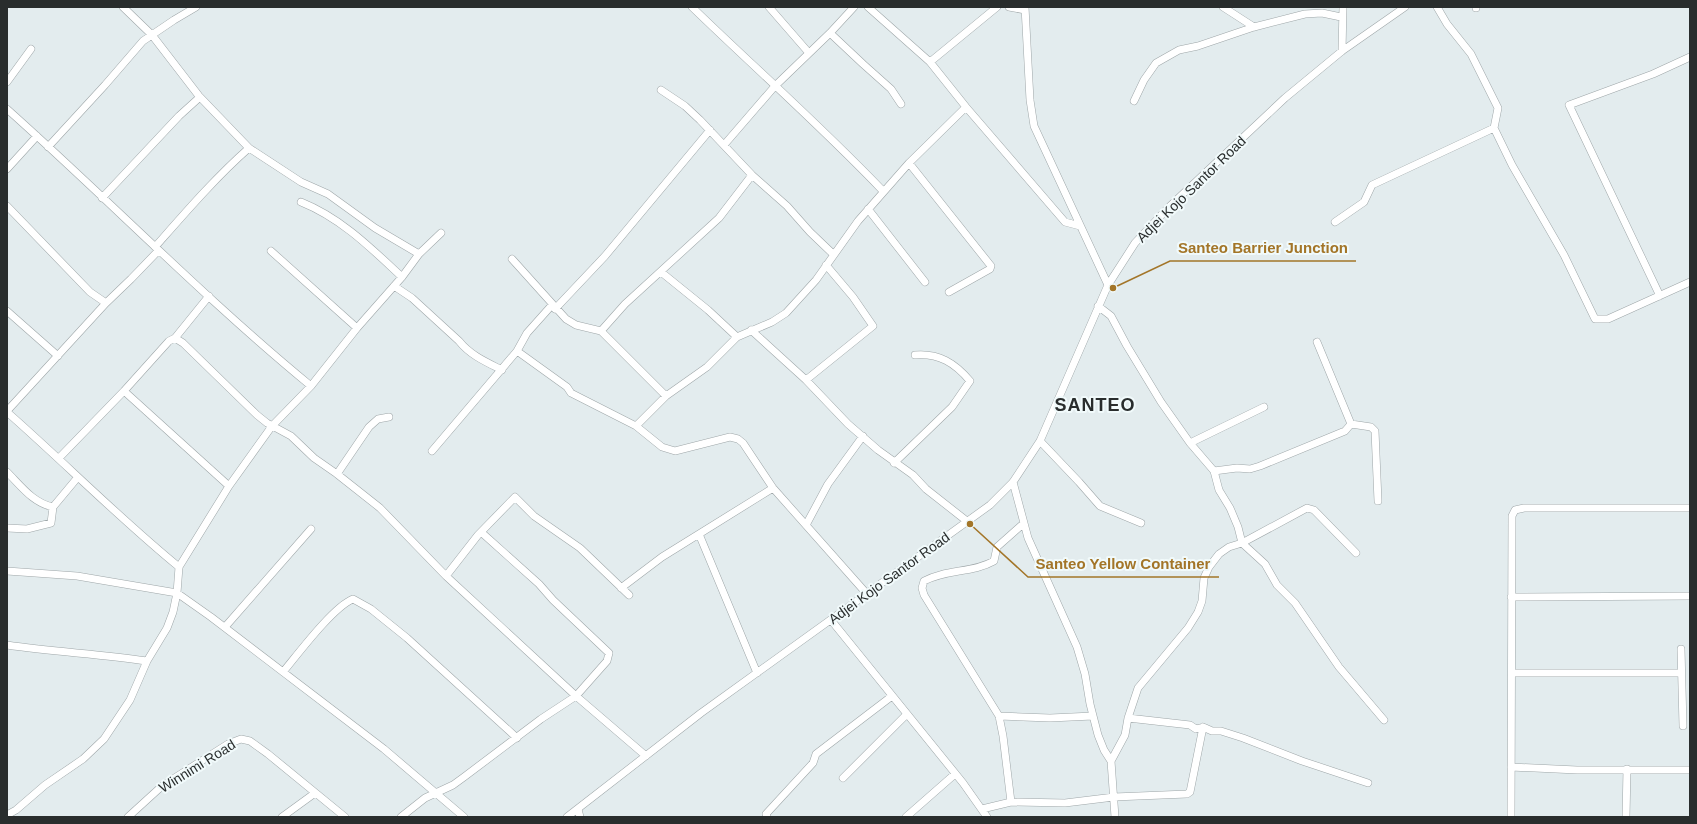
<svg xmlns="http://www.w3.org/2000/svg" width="1697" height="824" font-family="Helvetica,sans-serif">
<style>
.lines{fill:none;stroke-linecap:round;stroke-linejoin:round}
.minor-casing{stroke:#9ea6a8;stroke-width:8}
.minor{stroke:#fff;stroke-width:7}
.labels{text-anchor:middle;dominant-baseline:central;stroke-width:4;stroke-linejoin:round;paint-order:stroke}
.street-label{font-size:14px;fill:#292d2d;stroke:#f1fafb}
.district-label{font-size:18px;font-weight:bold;letter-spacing:1px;fill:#292d2d;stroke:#f1fafb}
.leader{fill:none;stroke:#a37528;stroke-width:1.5}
.callout-dot{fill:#a37528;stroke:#f1fafb;stroke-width:1.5}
.callout-label{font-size:15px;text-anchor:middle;font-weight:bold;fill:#a37528;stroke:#f1fafb;stroke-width:4;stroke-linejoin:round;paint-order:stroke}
</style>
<rect width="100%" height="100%" fill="#e3ecee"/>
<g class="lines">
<defs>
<path id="minor" d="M123,7L152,35L199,96L249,148L301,182L328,194L375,228L419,254
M692,7C756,69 822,127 883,191
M769,7L809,53
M868,7L930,62L966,107L1065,222L1080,226
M1009,7L1025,10
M1025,7L1030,100L1034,126L1108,285
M1223,7L1254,27
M1437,7L1447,24L1471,54L1498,108L1494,128L1512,165L1564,255L1595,319H1608L1690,282
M1476,7V8
M830,33L863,64L891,89L901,104
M1342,51L1343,7
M930,62L997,7
M7,82L31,49
M661,90L685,106L700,120L752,175L787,206L810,232L833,254
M1134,101L1144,80L1156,63L1179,50L1198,46L1254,27L1305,14L1322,13L1341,17
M7,109C109,200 205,299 311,386
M724,145L775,86L830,33L854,7
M48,147L105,85L143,41L174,20L196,7
M909,163L991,266L990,269L949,292
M7,169L37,136
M102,198L179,116L200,97
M301,202C341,218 371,248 402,277
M7,206L90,292L106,303
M868,209L925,282
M1335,222L1364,202L1372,185L1494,128
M155,247C185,213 215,178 249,148
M271,251L357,328
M512,259L566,319L576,325L601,331
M661,272L708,310L737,337
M394,286L412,298L459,341C470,355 486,362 502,370
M1660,296L1569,105L1653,74L1690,57
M1098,306L1111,316L1127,346L1161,402L1190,443L1214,471L1219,490L1230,508L1238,527L1242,543L1265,564L1277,585L1295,603L1339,667L1384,720
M555,309L605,256L710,130
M7,311L58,356
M751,330L806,380L848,424L878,450L913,475L926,489L968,522
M175,338L209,296
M517,351L527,333L552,305
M806,380L873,326L853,297L826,265
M124,391L229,486
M666,396L601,331L625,304L719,218L752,175
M7,411L106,303L131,279L158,251
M7,412C65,463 119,518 179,567L229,486L272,426L311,386L357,328L402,277L419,254L441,233
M1351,424L1371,427L1375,431L1378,501
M636,426L666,396L707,367L737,337L772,322L786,313L816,280L858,221L909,163L966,107
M1040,441L1079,482L1100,506L1141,523
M1190,443L1264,407
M432,451L517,351L567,387L571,393L636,426L662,447L675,451L730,437L738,439L743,443L773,488L867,594
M59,458L124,391L169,341L175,338L183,343L257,415L267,423L291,436L314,458L337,474L380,508L446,576L576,696L646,756
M894,463L952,407L970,381C955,363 939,353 915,355
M1214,471L1237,468L1250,469L1260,466L1345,431L1351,424L1317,342
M7,472C21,486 33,503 53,507L78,477
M337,474L369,427L378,419L389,417
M1013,482L1028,538L1077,647L1085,674L1090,704L1098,735L1104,750L1111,761L1115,817
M806,525L828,484L863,436
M7,528L27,529L51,523L53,507
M699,534L757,673
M7,571L77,576L177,593L211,617L384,749L464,817
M446,576L478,535L515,497L534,516L580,548L629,595
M621,588L662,557L773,488
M1511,597L1690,596
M831,620L963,783L987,817
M225,627L311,529
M7,645C54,652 101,654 147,661
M1681,649L1683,726
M283,672C298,654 333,607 353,599L371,609L407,638L517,738
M1512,673H1681
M999,716L1050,718L1093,716
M1203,727L1212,731H1221L1243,738L1302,761L1368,783
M1111,761L1125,735L1128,718L1138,688L1188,628L1198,612L1202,601L1204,578L1209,567L1219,554L1229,547L1242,543L1307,508L1314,510L1356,553
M1511,767L1577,770H1690
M843,778L906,715
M1011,802L1065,803L1114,797L1187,794L1190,792L1203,727L1196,729L1190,725L1128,718
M578,809L580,817
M982,809L1011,802L1003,736L999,716L924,595L922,588L924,581C946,569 973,573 994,561L997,547L1023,524
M7,815L16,810L45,785L83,759L104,739L130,700L147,661L167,628L173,612L177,593L179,567
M128,817L162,786L228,744L241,739L250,741L268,754L345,817
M282,817L315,793
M401,817L425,798L453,785L464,777L541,719L576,696L607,661L609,653L553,600L539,584L481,532
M567,817L701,713L990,505L1013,482L1040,441L1108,285L1135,243L1168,208L1285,98L1342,51L1405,7
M767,817L766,814L813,763L816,754L892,696
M906,817L955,774
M1511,817L1512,516L1515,510L1524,508H1690
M1626,817L1627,769"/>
</defs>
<use href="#minor" class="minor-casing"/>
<use href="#minor" class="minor"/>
</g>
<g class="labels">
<g class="street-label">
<text transform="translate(1191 189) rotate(-44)">Adjei Kojo Santor Road</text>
<text transform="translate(889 578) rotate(-36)">Adjei Kojo Santor Road</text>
<text transform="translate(197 766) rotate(-32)">Winnimi Road</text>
</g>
<g class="district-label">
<text x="1095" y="405">SANTEO</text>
</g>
</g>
<path class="leader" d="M1113 288L1170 261H1356M970 524L1028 577H1219"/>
<g class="callout-dot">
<circle cx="1113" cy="288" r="4"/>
<circle cx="970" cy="524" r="4"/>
</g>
<g class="callout-label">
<text x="1263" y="253">Santeo Barrier Junction</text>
<text x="1123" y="569">Santeo Yellow Container</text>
</g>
<rect width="1697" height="824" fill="none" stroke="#292d2d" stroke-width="16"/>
</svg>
